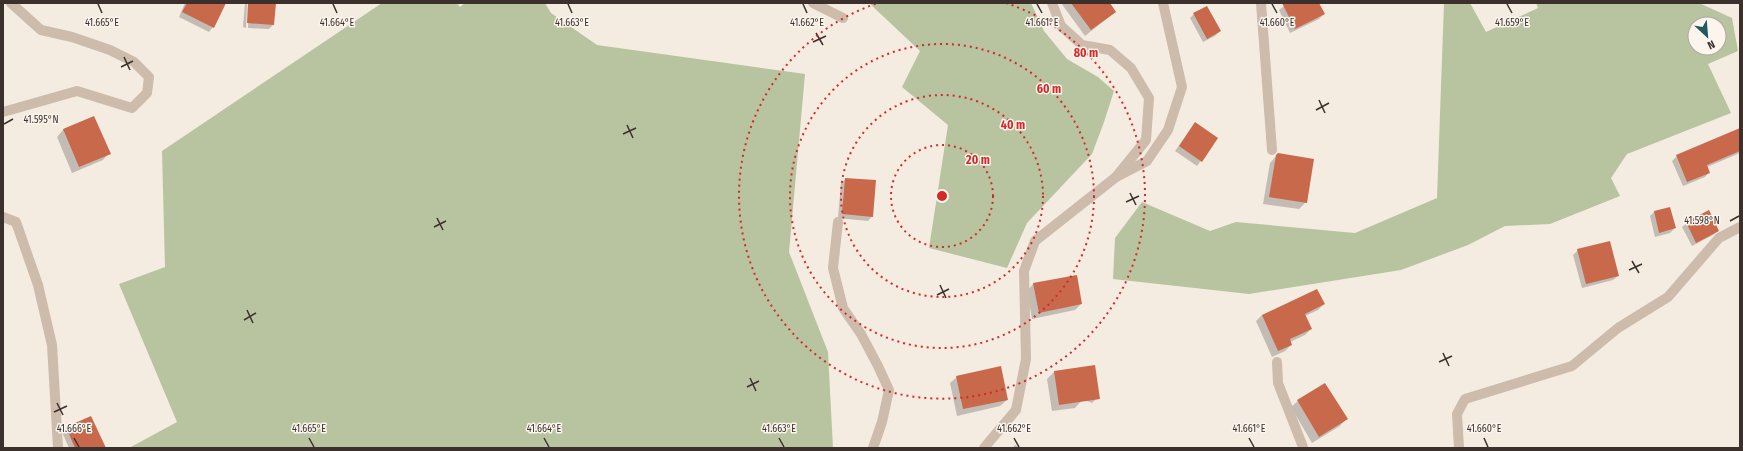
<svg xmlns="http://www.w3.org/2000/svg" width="1743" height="451" font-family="'Fira Sans Condensed',sans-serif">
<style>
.green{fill:#b8c4a0;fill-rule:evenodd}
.shadow{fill:#0003}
.building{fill:#c8694b}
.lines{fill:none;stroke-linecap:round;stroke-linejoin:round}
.service{stroke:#cdbbac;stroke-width:10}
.minor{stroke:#cdbbac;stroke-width:10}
.ticks{fill:none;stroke:#3b302b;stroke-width:1.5}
.ring{fill:none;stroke:#d62828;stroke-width:2;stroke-dasharray:2 4}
.ticks-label{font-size:10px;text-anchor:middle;fill:#3b302b;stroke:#fbf5ee;stroke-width:3;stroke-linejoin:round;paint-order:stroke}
.centre{fill:#d62828;stroke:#fbf5ee;stroke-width:2}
.ring-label{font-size:12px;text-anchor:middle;font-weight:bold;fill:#d62828;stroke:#fbf5ee;stroke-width:3;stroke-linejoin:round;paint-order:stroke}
</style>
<rect width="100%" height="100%" fill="#f4ebe1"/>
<path class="green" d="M382,3H457L460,7L465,3H545L551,13L597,45L805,74L789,252L828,352L833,448H129L177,422L119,284L165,267L162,151Z
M869,3H1031L1044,31L1067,59L1098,77L1114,91L1104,122L1092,154L1027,223L1007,268L929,248L948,125L902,87L920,51Z
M1444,3H1470L1486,32L1538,8L1536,3H1699L1732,18L1738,51L1708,64L1731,113L1627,154L1611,178L1620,196L1550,224L1505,226L1468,245L1401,270L1249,294L1113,279L1115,238L1142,202L1210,231L1236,222L1355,233L1437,198ZM1695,24H1719V48H1695Z"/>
<path class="shadow" d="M185,3H225L213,27L209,32L179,17Z
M245,3H247L246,28L243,27Z
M249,3H275L273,25L269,29L248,28Z
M1061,3H1108L1115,12L1085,36Z
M1288,3H1318L1324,14L1319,19L1290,33L1279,10Z
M1194,14L1220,31L1215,36L1203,42L1190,18Z
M94,117L109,153L103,160L72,173L57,137L63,130Z
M1195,124L1217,138L1197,166L1175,151Z
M1740,131V153L1707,167L1709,172L1705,177L1683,186L1672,161L1677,156Z
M1278,154L1306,202L1299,209L1263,204L1270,163Z
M846,179L872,216L868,221L838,218L841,183Z
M1670,208L1675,228L1670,233L1655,237L1650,216L1654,212Z
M1687,223L1718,230L1713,235L1692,246L1682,227Z
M1578,250L1618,276L1613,280L1582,288L1573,255Z
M1033,284L1081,304L1075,310L1032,319L1027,291Z
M1324,304L1318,310L1305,316L1311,329L1305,335L1290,342L1291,345L1285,351L1272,357L1256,321L1262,315Z
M1094,366L1098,397L1092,403L1083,399L1075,408L1052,411L1047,379L1054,372Z
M957,377L1007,400L1000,406L957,416L950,383Z
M1298,401L1346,419L1340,426L1312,443L1291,407Z
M90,417L105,448H69L62,432L66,428Z
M1015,445L1020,448H1013Z"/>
<path class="building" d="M187,3H226L214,28L182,12Z
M248,3H276L274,25L247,23Z
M1071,3H1110L1116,12L1091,30Z
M1282,3H1319L1325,14L1295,29Z
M1207,6L1221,31L1207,39L1193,13Z
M94,116L111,154L79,167L63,129Z
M1195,122L1218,138L1202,162L1179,146Z
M1740,128V151L1707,165L1710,173L1687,182L1676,155Z
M1278,153L1314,159L1307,203L1269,197L1276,155Z
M845,178L876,180L873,217L842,214Z
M1670,207L1676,228L1659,233L1654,211Z
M1709,210L1719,231L1696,243L1686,222Z
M1610,241L1619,276L1586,284L1577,249Z
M1077,275L1082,304L1039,313L1033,283Z
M1317,289L1325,304L1305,314L1312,329L1290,339L1292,345L1278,351L1262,315Z
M1095,365L1100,399L1059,405L1054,371Z
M1001,366L1008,400L963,409L956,376Z
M1325,383L1348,419L1319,437L1297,400Z
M91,416L106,448H75L66,427Z"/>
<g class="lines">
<path class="service" d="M813,3L843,18
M1052,3L1061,26L1082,45L1110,50L1131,68L1149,98L1146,140L1116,177
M1261,3L1272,150
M838,222L833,268L843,308L861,334L878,366L889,390L882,422L873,448
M1277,362L1278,383L1303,447
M1459,448L1457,414L1465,399L1572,366L1618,328L1668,297L1719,238L1740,227"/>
<path class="minor" d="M3,112L77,91L132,108L147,93L149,77L134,62L110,50L72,37L41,30L11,3
M3,217L16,222L38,285L52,345L58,448
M984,448L1016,410L1026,359L1024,271L1035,241L1116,177L1147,161L1168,130L1182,87L1163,3"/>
</g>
<path class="ticks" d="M98,4L102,13M333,4L337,13M568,4L572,13M803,4L807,13M1037,4L1042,13M1272,4L1277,13M1507,4L1512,13M816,33L823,45M813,42L826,36M124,57L130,70M121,67L133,61M1319,100L1325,113M1316,110L1329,103M4,124L13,119M627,125L633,138M623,134L636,128M1130,193L1136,205M1126,202L1139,196M437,218L443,230M1730,221L1739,216M434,227L446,221M1632,261L1639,273M1629,270L1642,264M940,285L946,298M937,295L949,289M247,310L253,323M244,320L256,313M1443,353L1449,366M1439,362L1452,356M750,378L756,391M747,387L759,381M57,403L63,415M54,412L67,406M74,438L79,447M309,438L314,447M544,438L549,447M779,438L784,447M1014,438L1019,447M1249,438L1254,447M1484,438L1488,447"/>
<g class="ring">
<circle cx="942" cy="196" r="51"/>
<circle cx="942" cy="196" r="101"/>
<circle cx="942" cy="196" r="152"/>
<path d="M1006 3A203 203 0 1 1 878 3"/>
</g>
<g class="ticks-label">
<text x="102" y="26">41.665°E</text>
<text x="337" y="26">41.664°E</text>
<text x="572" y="26">41.663°E</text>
<text x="807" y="26">41.662°E</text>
<text x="1042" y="26">41.661°E</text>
<text x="1277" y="26">41.660°E</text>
<text x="1512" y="26">41.659°E</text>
<text x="41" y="123">41.595°N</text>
<text x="1702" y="224">41.598°N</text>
<text x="74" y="432">41.666°E</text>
<text x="309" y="432">41.665°E</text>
<text x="544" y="432">41.664°E</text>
<text x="779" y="432">41.663°E</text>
<text x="1014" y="432">41.662°E</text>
<text x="1249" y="432">41.661°E</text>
<text x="1484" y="432">41.660°E</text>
</g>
<circle cx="942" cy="196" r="6" class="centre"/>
<g class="ring-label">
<text x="1086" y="57">80 m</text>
<text x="1049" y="93">60 m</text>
<text x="1013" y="129">40 m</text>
<text x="978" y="164">20 m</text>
</g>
<rect width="1743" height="451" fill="none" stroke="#3b302b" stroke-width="8"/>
<g transform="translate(1707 36) rotate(154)"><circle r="19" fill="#fbf5ee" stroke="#aea6a0"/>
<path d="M0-3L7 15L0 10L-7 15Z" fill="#1f5a5e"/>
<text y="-6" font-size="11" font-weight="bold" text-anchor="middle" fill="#3b302b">N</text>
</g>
</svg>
